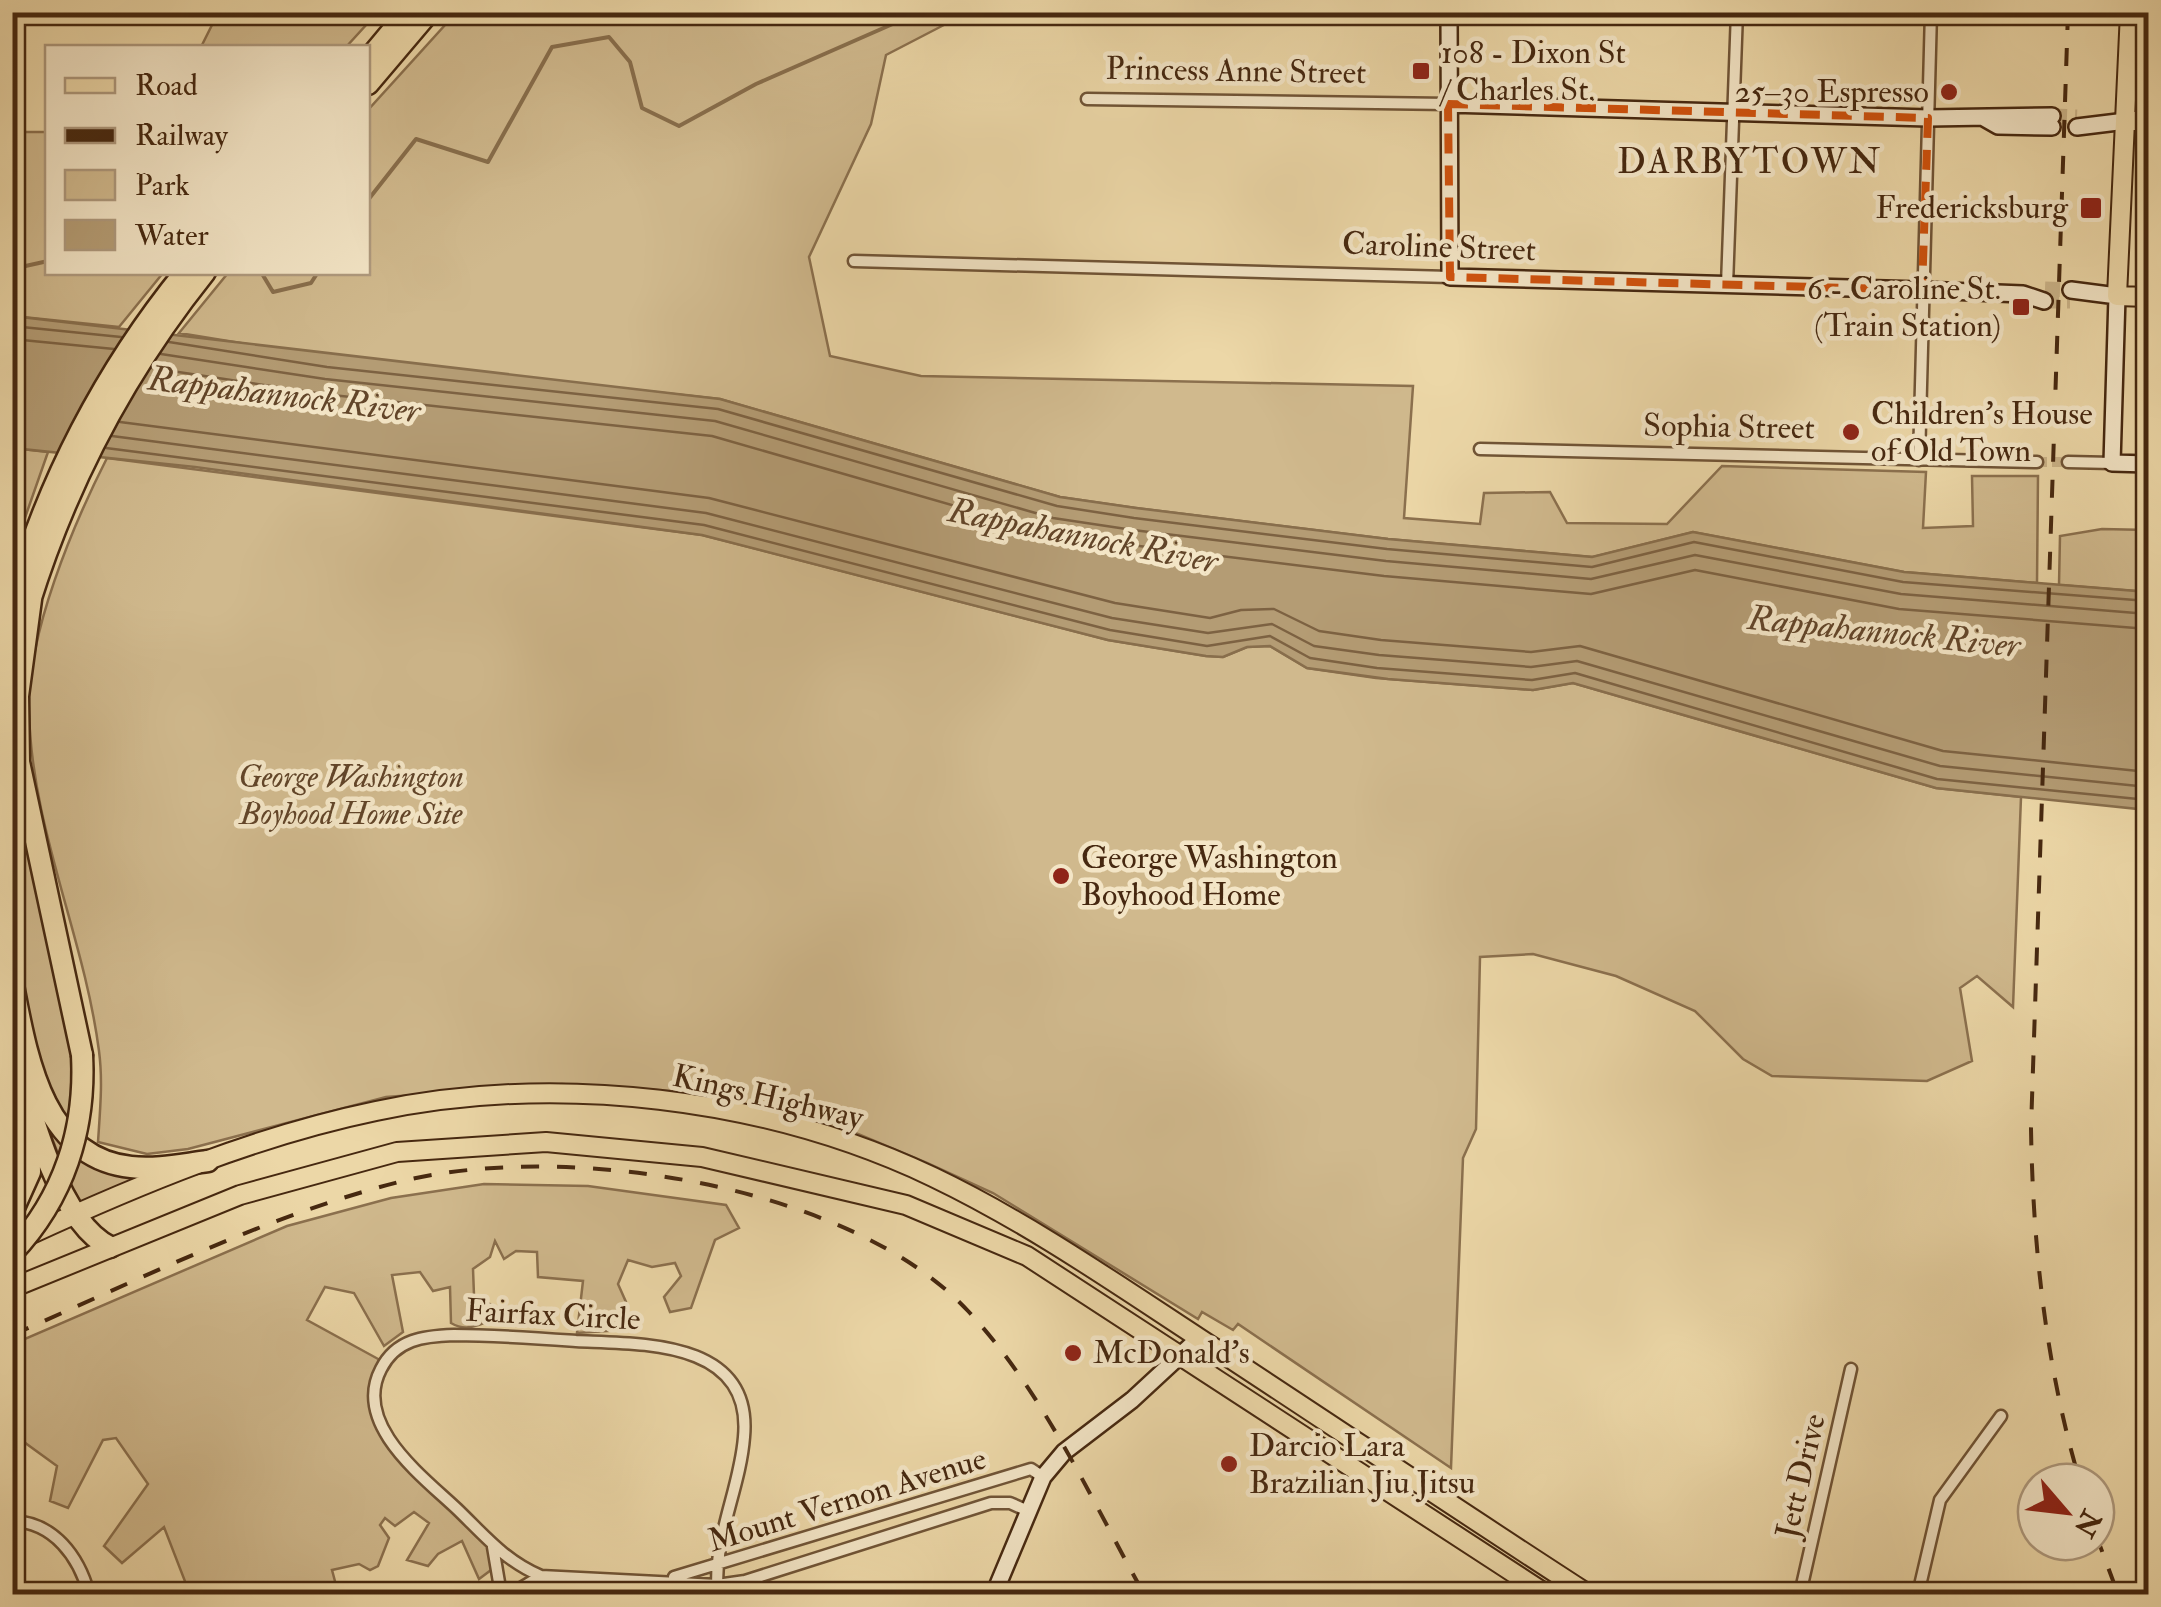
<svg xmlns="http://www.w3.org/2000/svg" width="2161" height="1607" font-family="'IM FELL Double Pica',serif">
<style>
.green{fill:#d0b98d;stroke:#8b704e;stroke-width:2.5}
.water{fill:#b49c74;stroke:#886e4c;stroke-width:2.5}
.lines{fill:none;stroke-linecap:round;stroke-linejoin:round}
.shore{stroke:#7d6242;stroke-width:2.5}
.stream{stroke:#886e4c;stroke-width:4}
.street-tunnel{stroke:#cbb489;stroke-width:10;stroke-dasharray:10 5;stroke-linecap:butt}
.secondary-tunnel{stroke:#cbb489;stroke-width:15;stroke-dasharray:15 8;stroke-linecap:butt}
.street-casing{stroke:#705436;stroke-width:15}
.secondary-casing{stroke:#462810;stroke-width:20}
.primary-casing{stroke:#462810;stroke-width:22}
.highway-casing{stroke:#462810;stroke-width:25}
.street{stroke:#f3e5c6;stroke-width:10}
.secondary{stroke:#f3e5c6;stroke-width:15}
.primary{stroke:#ecd7a7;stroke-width:18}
.highway{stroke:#ecd7a7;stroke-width:20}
.rail{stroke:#462810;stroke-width:4;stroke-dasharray:18 18;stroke-linecap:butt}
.highway-bridge-casing{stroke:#462810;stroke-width:25;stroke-linecap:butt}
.highway-bridge{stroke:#ecd7a7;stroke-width:20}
.marked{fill:none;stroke:#d0520d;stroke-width:8;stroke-dasharray:20 12;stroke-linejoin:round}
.poi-dot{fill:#8f2418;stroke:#f3e5c6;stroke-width:4}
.labels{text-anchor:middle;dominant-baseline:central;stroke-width:9;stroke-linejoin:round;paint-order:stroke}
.poi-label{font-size:32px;fill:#462810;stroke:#f3e5c6;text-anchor:start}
.street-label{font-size:32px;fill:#462810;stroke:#f3e5c6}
.park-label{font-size:32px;font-style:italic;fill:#624529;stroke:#f3e5c6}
.neighbourhood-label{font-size:35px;letter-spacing:2.5px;fill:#462810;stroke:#f3e5c6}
.water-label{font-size:35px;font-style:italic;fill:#624529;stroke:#f3e5c6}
</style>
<rect width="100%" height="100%" fill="#ecd7a7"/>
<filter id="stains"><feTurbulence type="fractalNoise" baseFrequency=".002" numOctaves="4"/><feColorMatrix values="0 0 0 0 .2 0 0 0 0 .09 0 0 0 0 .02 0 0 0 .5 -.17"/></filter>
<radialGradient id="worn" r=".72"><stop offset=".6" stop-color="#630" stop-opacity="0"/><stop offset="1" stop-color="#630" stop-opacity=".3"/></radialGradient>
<path class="green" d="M218,13V12L377,13L346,47H201Z
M456,13H967L886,55L871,124L809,257L830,356L921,376L1413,386L1404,518L1480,524L1484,493L1550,492L1567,523L1667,524L1722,466L1926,472L1923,528L1973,526L1972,476H2038L2037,583L1904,572L1693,532L1593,557L1388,539L1136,508L1060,497L720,399L328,357L179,333L228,273L368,272V110Z
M12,132H47L48,272L163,273L119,327L13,316Z
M13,448L48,452L13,552Z
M107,458L702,535L1108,640L1206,656L1223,657L1247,647L1270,646L1307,668L1376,678L1533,690L1573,683L1936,788L2021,797L2013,1007L1977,976L1960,988L1972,1061L1927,1081L1772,1076L1743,1059L1695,1011L1616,976L1533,954L1480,957L1476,1129L1463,1158L1451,1468L1238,1324L1233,1330L1202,1312L1198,1319L993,1193L927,1163L827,1121L671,1091L562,1084L386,1097L188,1149L147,1154L98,1142C100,1111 103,1081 99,1051C84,935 31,828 29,710C27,634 73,525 107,458Z
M2102,529L2148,530V592L2059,585L2060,536Z
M12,754L75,1056L69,1124C5,1047 13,852 12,754Z
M44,1117L141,1177L77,1204Z
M484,1184L588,1186L726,1205L739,1228L715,1240L691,1308L670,1312L664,1297L681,1276L675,1263L652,1267L628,1260L618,1284L626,1302L622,1330L577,1333L583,1281L538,1277L537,1252L516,1251L504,1259L495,1241L490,1257L473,1269L474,1295L490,1304L484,1323C470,1328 463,1330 451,1323L450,1287L433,1291L420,1272L392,1275L403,1332L384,1346L354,1293L325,1287L307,1320L380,1360L369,1397L386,1444L488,1546L495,1567L479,1579L462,1541L438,1554L428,1566L407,1560L429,1523L414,1512L395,1526L385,1518L380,1525L389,1538L378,1566L370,1570L359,1564L332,1570L336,1585L330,1594H175L188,1589L164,1527L122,1563L104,1546L148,1484L116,1438L103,1440L68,1508L50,1501L57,1466L13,1434V1344L287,1226L391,1198Z"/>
<path class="water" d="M12,316L720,399L1060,497L1136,508L1388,539L1592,557L1693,532L1904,572L2148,592V810L1936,788L1573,683L1533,690L1388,679L1307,668L1270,646L1247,647L1223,657L1206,656L1108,640L702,535L195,467L13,448Z"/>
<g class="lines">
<path class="shore" d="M12,326L121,337
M12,339L114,349
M169,342L327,367L718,409L1057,506L1134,518L1387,549L1592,567L1694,542L1903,582L2148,601
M161,354L325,379L715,421L1053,518L1133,530L1386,561L1591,579L1695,555L1901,594L2148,614
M152,368L323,394L712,436L1049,533L1131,545L1384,576L1591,594L1695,570L1899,609L2148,629
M120,422L709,498L1115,603L1210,618L1241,610L1274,609L1319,631L1381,640L1531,652L1580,646L1943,751L2148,772
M112,436L706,513L1112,618L1208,633L1272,624L1314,646L1379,655L1531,667L1577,661L1940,766L2148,787
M106,448L704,525L1110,630L1207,646L1270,636L1310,658L1377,668L1532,680L1575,673L1937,779L2148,800"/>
<path class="stream" d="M368,200L416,139L488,162L552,47L609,37L630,62L642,108L679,126L756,84L920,12
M12,269L48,261
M261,272L273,292L311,283L318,272"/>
<path class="street-tunnel" d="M2037,462H2068"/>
<path class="secondary-tunnel" d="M2052,116L2077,117
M2045,289L2071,290
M2044,301H2070"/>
<defs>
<path id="street" d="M1087,99L1448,104
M854,261L1450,277
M1727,285L1737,12
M1480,449L2037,462
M1919,460L1931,12
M2068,462L2112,463
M12,1521C54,1522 79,1557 89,1594
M493,1547L501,1594
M541,1576C505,1561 484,1535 457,1509C422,1476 352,1424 381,1369C396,1339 424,1336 454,1335C495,1335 535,1338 576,1341C640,1344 753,1339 744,1437C740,1490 712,1540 718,1594
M674,1577L1031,1469L1043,1477
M511,1594L541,1576L717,1585L745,1581L991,1503H1010L1026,1510
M1800,1594L1851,1369
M1918,1594L1940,1500L2001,1416"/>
<path id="secondary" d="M1449,12L1450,277L1922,290L2023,294L2044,301
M1448,104L1928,118L2052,116
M1984,118L1998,126L2052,127
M2077,127L2126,121
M2071,290L2117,296L2112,463L2148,464
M994,1594L1043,1477L1064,1452L1132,1400L1199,1338"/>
<path id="primary" d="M2130,12L2117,296L2148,297
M2126,121H2148
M27,1236C138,1185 255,1136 376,1111C557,1073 765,1097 933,1177C1027,1222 1112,1281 1199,1338C1329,1423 1458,1510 1588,1594
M12,1288L240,1195L397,1152L546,1142L702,1157L906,1205L1027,1256L1546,1594"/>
<path id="highway" d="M368,60L408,12
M368,84L429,12
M32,592L18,696L19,762L82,1055
M29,604C67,482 125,372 205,272
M12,605C46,484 105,370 185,272
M12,980C26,1051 41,1158 131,1167C157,1170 183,1164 208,1161
M17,1062C31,1115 60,1223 110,1247
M12,1212L30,1172L29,1122"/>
</defs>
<use href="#street" class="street-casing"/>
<use href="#secondary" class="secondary-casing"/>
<use href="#primary" class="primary-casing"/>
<use href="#highway" class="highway-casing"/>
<use href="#street" class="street"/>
<use href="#secondary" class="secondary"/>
<use href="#primary" class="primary"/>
<use href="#highway" class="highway"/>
<path class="rail" d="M2068,12L2031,1129C2033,1249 2046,1367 2080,1482
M12,1335C139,1280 265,1216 399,1182C563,1140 851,1184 969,1312C1044,1393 1091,1499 1144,1594
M2096,1535L2118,1594"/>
<defs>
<path id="highway-bridge" d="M12,1253C64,1198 86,1129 82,1055"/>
</defs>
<use href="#highway-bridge" class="highway-bridge-casing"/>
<use href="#highway-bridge" class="highway-bridge"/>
</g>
<path class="marked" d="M1448,104L1928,118L1922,290L1450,277Z"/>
<g class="poi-dot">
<rect x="1411" y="61" width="20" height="20" rx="5"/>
<circle cx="1949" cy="92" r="10"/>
<rect x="2079" y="196" width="24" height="24" rx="5"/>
<rect x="2011" y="297" width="20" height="20" rx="5"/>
<circle cx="1851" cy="432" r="10"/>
<circle cx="1061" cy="876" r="10"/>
<circle cx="1073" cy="1353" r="10"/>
<circle cx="1229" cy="1464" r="10"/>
</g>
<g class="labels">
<g class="poi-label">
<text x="1441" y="53">108 - Dixon St<tspan x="1441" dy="37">/ Charles St.</tspan></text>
<text x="1929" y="92" text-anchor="end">25–30 Espresso</text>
<text x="2068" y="208" text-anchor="end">Fredericksburg</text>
<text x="2001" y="289" text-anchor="end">6 - Caroline St.<tspan x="2001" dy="37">(Train Station)</tspan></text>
<text x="1871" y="414">Children's House<tspan x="1871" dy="37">of Old Town</tspan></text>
<text x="1081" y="858">George Washington<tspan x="1081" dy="37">Boyhood Home</tspan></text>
<text x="1093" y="1353">McDonald's</text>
<text x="1249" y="1446">Darcio Lara<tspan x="1249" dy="37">Brazilian Jiu Jitsu</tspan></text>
</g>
<g class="street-label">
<text transform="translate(1236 71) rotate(1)">Princess Anne Street</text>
<text transform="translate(1439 247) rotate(2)">Caroline Street</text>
<text transform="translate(1729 427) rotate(1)">Sophia Street</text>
<text transform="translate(768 1097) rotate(13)">Kings Highway</text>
<text transform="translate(553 1315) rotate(3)">Fairfax Circle</text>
<text transform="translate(1801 1476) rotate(-77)">Jett Drive</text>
<text transform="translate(847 1500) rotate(-17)">Mount Vernon Avenue</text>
</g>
<g class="park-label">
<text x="351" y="777">George Washington<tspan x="351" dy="37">Boyhood Home Site</tspan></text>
</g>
<g class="neighbourhood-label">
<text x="1750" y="162">DARBYTOWN</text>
</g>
<g class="water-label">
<text transform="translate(284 395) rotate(7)">Rappahannock River</text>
<text transform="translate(1083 536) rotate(11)">Rappahannock River</text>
<text transform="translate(1884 632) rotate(6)">Rappahannock River</text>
</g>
</g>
<rect width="2161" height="1607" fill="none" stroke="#ecd7a7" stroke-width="50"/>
<rect x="15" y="15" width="2131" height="1577" fill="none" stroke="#462810" stroke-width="5"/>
<rect x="25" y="25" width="2111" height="1557" fill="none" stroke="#462810" stroke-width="2.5"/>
<rect x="45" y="45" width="325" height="230" fill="#f3e5c6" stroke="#ae997d" stroke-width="2.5"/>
<rect x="65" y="78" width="50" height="15" fill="#ecd7a7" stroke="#ae997d" stroke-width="2.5"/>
<text x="135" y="95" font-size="30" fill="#462810">Road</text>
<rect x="65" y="128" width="50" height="15" fill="#462810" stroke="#ae997d" stroke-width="2.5"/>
<text x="135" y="145" font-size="30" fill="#462810">Railway</text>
<rect x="65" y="170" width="50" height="30" fill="#d0b98d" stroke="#ae997d" stroke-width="2.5"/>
<text x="135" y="195" font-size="30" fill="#462810">Park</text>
<rect x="65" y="220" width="50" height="30" fill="#b49c74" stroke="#ae997d" stroke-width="2.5"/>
<text x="135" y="245" font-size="30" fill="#462810">Water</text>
<g transform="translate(2066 1512) rotate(118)"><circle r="48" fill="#f3e5c6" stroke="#ae997d" stroke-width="2.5"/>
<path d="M0-8L18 38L0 25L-18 38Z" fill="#8f2418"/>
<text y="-15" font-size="28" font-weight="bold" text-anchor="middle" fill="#462810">N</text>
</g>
<rect width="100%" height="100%" filter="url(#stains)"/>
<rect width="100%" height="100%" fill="url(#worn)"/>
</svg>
